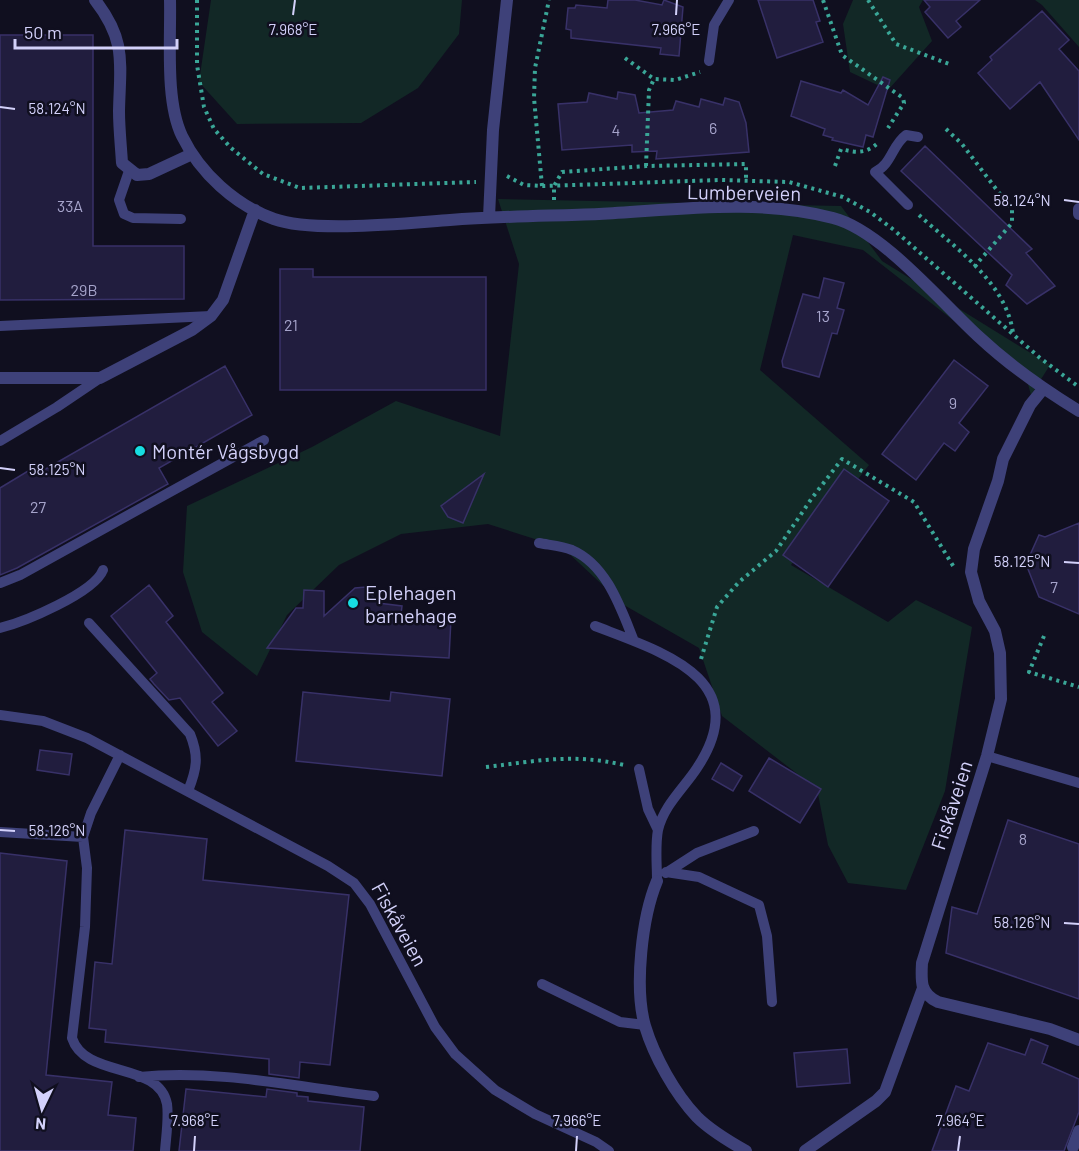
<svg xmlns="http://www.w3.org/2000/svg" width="1079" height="1151" font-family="Barlow,sans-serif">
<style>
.green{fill:#122826}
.building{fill:#211d3e;stroke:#383168;stroke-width:1.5}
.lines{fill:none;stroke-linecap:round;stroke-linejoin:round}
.path{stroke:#3aa697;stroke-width:4;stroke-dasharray:3 4.5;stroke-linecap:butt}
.service{stroke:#3e4179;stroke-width:10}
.minor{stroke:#3e4179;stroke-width:12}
.ticks{fill:none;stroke:#d3d1fa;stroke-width:2}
.poi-dot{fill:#17dde1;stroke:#100f1f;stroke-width:2}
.labels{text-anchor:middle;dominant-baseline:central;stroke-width:5;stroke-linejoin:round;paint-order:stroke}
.number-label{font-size:16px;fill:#a6a4cb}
.street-label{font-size:20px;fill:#d3d1fa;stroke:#100f1f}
.poi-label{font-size:20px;fill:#d3d1fa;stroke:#100f1f;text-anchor:start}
.ticks-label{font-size:15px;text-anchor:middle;fill:#d3d1fa;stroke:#100f1f;stroke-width:5;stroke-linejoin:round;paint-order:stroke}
</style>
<rect width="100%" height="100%" fill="#100f1f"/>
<path class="green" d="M211,0H462L459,34L418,88L361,123L237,124L199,82Z
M853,0H923L919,7L932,41L888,90L850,72L843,24Z
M1035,0H1079V47L1042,5Z
M498,199L841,206L882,261L1050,365L1031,395L1026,377L863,250L793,235L760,370L869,465L791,565L888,622L916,600L972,627L945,791L906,890L848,883L828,845L817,789L722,716L699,648L624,605L563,548L488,524L401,534L339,565L287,615L257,676L202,632L183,572L187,506L312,447L396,401L500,436L519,264Z"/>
<path class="building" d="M608,0H635L662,5L664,0L683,7L679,56L660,54L661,48L571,38V30L566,29L568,8H575L576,5L607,8Z
M758,0H813L820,21L816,22L823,42L777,58Z
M924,0H980L956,21L961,27L948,38L925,12L930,7Z
M1042,11L1069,40L1059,49L1079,71V140L1040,82L1010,109L978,73L992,60L990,57Z
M0,35H93V246H184V299L0,300Z
M883,77L890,80L873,137L866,135L863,147L832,140L833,138L823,135L825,129L791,116L801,81L841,93L843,90L868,105Z
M618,92L635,95L639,113L673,110L676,101L699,107L701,99L723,105L725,98L739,102L746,123L749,152L656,159L657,151L632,152V145L562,150L558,104L587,102L589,93L617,99Z
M925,146L1032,249L1026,253L1055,286L1027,304L1006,285L1012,275L901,171Z
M280,269H313V277H486V390H280Z
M824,278L844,283L837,308L844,310L837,334L832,333L819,377L783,367L782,361L803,294L819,298Z
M954,360L988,386L959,423L969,432L955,451L944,443L916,480L882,454Z
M225,366L252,415L159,468L168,484L17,568L0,575V488L33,468L37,474Z
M844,469L889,501L828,587L783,555Z
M484,474L463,523L448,517L441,506Z
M1079,523V614L1039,597L1026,564L1039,535L1045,537Z
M149,585L173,616L166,622L223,693L212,702L237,731L218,746L180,698L169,700L154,684L150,679L157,673L111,616Z
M366,587L378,603L402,606L401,614L451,619L449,658L267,648L296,608H303L304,590L324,591V616L355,588Z
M303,692L390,701L391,692L450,699L442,776L296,761Z
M40,750L72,754L69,775L37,770Z
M769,758L821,789L800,823L749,791Z
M721,763L742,776L733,791L712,779Z
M1008,820L1079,844V999L946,953L952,907L977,914Z
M125,830L207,839L203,880L349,895L330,1065L300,1062L299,1078L269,1074V1059L105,1042L106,1030L89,1028L95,962L112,964Z
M0,853L67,861L46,1075L112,1082L108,1115L136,1118L133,1151H0Z
M1031,1039L1048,1046L1042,1063L1079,1079V1112L1064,1151H932L956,1086L969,1091L988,1043L1025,1055Z
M847,1049L850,1083L797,1087L794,1053Z
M186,1089L266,1097L267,1089L297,1093V1096L308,1097V1101L364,1107L360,1151H179Z"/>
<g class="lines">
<path class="path" d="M197,0V65L204,107L214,129L231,148L263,174L300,188L476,182
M823,0L842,55L903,98L904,103L888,128
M868,0L896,44L949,64
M625,58L654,79L675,80L700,72
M946,129L962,144L1012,210V223L974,267
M646,166L649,90L654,79
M835,166L841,149C857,153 866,154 879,142
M507,176L524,185L542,186L721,180L789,182L843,197L870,212L894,230L1040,358L1079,387
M542,186L534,98L535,68L549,0
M554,200V186L562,172L646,166L746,164V180
M919,215C955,248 1006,282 1013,333
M1044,636L1029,672L1079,687
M701,659L717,607L739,582L776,551L812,498L842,459L914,502L955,569
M486,767C538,761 572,753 624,765"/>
<path class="service" d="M709,61L714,25L729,0
M129,171L119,200L124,214L133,218L181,219
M908,205L875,172C892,164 892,145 906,135L918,137
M0,326L211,316
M0,441L57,407L100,378
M539,543C549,545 562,546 572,550C607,565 621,609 634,641
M0,583L20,575L264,440
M89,623L190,734C199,756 197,769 188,791
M595,626C662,652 756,679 697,768C684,788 664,805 658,830C655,846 657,864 657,881
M0,628C24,622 94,593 103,570
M0,715L43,721L87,738L328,866L354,883L370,904L435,1027L455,1054L495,1090L535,1114L596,1142L609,1151
M120,755L91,813L83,837L87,868L85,927L72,1038C85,1079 159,1061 167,1104C169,1118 166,1137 165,1151
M987,756L1079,783
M639,769L648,809L658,830
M0,832L83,837
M666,872L699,877L759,905L767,936L772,1002
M666,873L697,853L754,831
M542,984L620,1022L645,1025
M139,1077C217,1069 297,1087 374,1096"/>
<path class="minor" d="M95,0C127,41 120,64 119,111C119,128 121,146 122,163L137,175L149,174L192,154
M170,0C171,39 165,101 182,136C200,173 235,205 274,219C313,233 407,223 450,220C500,216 550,216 599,214C676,210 758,198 833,218C881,230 941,302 978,336C1009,365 1043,389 1079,411
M1079,209V214
M489,217L493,130L507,0
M0,378H100L192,330L211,316L223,300L255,210
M1043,389L1030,405L1003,459L998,481L974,549L971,572L979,601L995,631L1000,653L1001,699L987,756L922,963C921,981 920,994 938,1002L1050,1029L1079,1040
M657,881C642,917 634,987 645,1026C654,1056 675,1094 697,1117C711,1131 730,1142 746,1151
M1073,1147L1079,1131
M805,1151L876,1101L885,1092L923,988"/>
</g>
<path class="ticks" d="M293,15L295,0M676,15L677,0M0,107L15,109M1064,200L1079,202M0,468L15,470M1064,562L1079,563M0,830L15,831M1064,923L1079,924M194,1151L195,1136M576,1151L577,1136M958,1151L960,1136"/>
<g class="poi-dot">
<circle cx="140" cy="451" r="6"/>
<circle cx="353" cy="603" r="6"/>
</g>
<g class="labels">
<g class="number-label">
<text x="713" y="127">6</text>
<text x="616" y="129">4</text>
<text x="70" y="205">33A</text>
<text x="84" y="289">29B</text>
<text x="823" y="315">13</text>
<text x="291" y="324">21</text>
<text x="953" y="402">9</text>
<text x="38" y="506">27</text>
<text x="1054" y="586">7</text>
<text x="1023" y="838">8</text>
</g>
<g class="street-label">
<text transform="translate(744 192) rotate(1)">Lumberveien</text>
<text transform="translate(951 805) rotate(-72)">Fiskåveien</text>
<text transform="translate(400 924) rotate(61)">Fiskåveien</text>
</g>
<g class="poi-label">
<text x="152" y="451">Montér Vågsbygd</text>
<text x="365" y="592">Eplehagen<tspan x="365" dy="23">barnehage</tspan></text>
</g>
</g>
<g class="ticks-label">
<text x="293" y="35">7.968°E</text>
<text x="676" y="35">7.966°E</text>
<text x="57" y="114">58.124°N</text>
<text x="1022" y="206">58.124°N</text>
<text x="57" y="475">58.125°N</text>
<text x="1022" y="567">58.125°N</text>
<text x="57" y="836">58.126°N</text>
<text x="1022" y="928">58.126°N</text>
<text x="195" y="1126">7.968°E</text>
<text x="577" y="1126">7.966°E</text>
<text x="960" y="1126">7.964°E</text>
</g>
<g transform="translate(42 1109) rotate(185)" stroke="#100f1f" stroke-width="4.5" paint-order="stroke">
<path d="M0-4.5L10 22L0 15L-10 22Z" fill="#d3d1fa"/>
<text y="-9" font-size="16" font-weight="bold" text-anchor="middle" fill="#d3d1fa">N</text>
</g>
<path d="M15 39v9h162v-9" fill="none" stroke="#d3d1fa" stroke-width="3"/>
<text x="24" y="39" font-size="18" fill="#d3d1fa" stroke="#100f1f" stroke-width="4.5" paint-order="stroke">50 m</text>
</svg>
